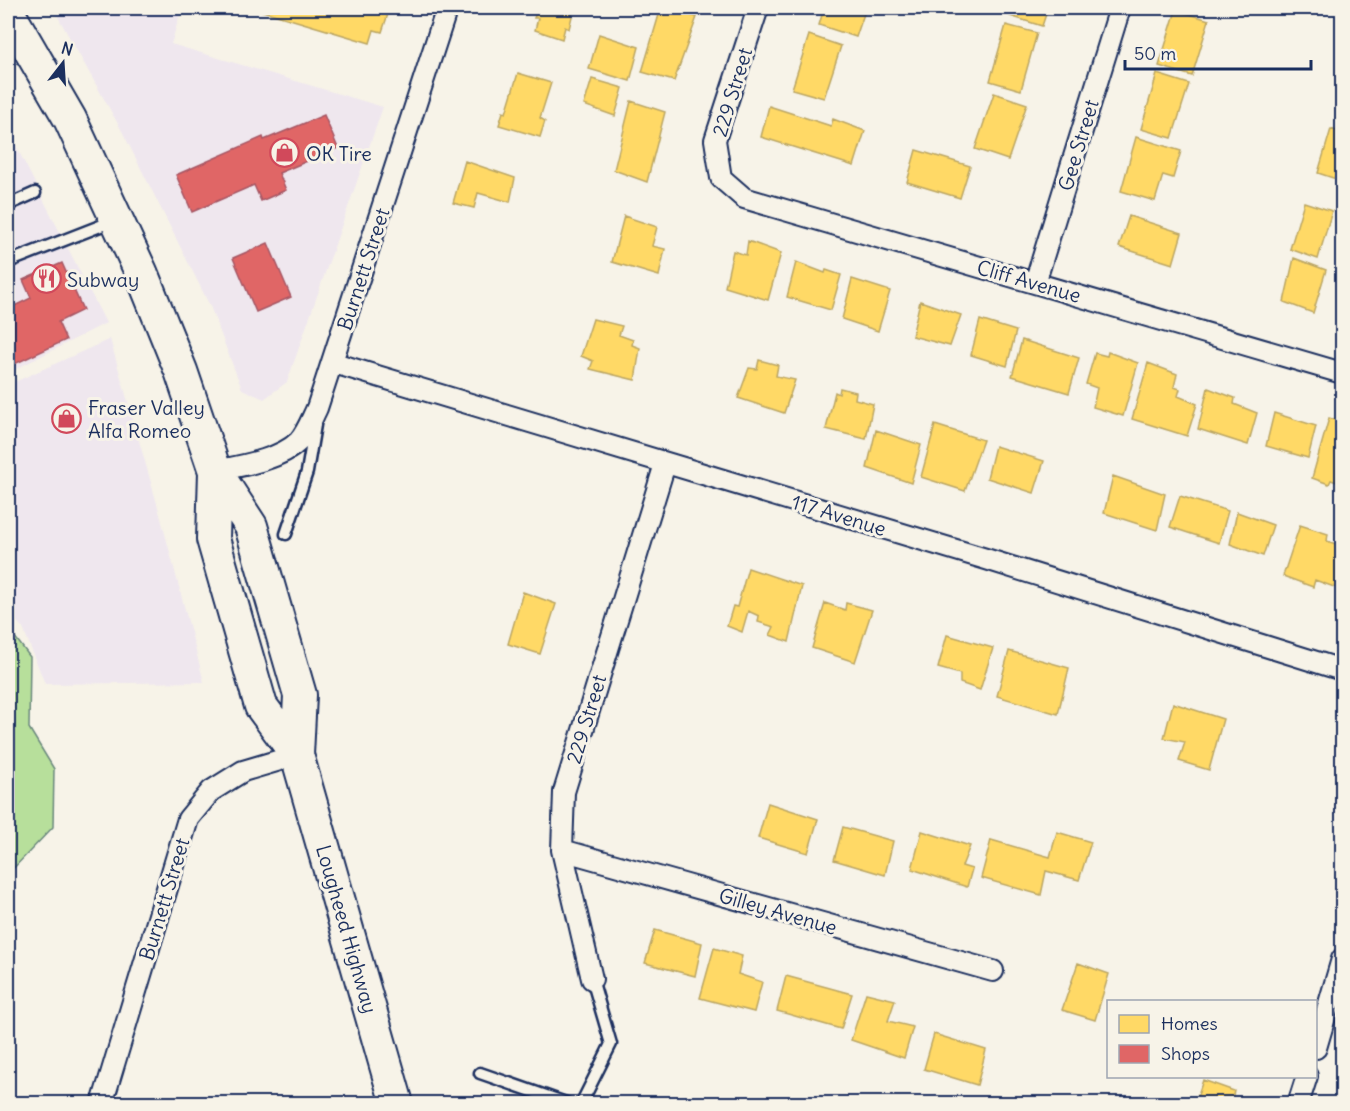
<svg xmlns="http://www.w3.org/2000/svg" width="1350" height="1111" font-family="Delius,sans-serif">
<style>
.built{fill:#efe7ee}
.green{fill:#b7df9b;stroke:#69877c;stroke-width:1.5}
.homes{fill:#ffd966;stroke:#bba664;stroke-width:1.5}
.shops{fill:#e06666;stroke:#a55664;stroke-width:1.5}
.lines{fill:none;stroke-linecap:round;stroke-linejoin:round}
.service-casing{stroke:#1b2f5e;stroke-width:15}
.minor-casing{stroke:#1b2f5e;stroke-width:24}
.primary-casing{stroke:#1b2f5e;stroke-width:36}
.service{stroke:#f7f3e8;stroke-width:10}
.minor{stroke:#f7f3e8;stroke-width:20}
.primary{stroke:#f7f3e8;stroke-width:32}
.labels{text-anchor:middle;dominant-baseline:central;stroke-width:6;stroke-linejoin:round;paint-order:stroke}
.street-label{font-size:20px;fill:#1b2f5e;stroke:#f7f3e8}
.poi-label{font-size:20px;fill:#1b2f5e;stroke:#f7f3e8;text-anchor:start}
</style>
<rect width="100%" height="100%" fill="#f7f3e8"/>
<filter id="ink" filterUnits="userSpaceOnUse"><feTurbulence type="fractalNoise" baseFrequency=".0167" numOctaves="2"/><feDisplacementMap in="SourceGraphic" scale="12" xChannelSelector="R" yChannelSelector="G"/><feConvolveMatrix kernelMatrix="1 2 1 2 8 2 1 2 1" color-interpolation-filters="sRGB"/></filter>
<g filter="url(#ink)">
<path class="built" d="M53,8H182L171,44L383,107L287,382L264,399L242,389L210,306L122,131Z
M8,130L106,323L8,373Z
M110,339L158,507L204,682L45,684L23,628L8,612V385Z"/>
<path class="green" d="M8,628L30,657L29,728L54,769L53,827L8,874Z"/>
<path class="homes" d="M253,8H390L382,32L374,30L370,43Z
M534,8H574L569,29L565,27L562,39L535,30L538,18H534L537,9Z
M661,8L697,17L674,81L642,72Z
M824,8H866L856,37L819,25Z
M1013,8H1048L1042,26L1010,16Z
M1176,10L1209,20L1192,76L1159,66Z
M1006,25L1037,33L1021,90L990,81Z
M599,34L639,47L630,81L589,69Z
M809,35L841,46L824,98L792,89Z
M518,73L551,83L540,118L545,121L540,137L499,125L503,112L506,113Z
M1157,74L1189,84L1172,138L1141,129Z
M592,79L623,88L615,116L584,105Z
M994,93L1027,104L1008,160L975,149Z
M631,101L665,112L647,182L614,170Z
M769,106L831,126L833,119L865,131L854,166L761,137Z
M1331,129L1342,133V181L1318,173Z
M1136,137L1181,151L1173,178L1163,175L1155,201L1121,191Z
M916,150L970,166L960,198L907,182Z
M465,161L515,178L510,202L478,193L474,208L453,203Z
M1304,202L1332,211L1318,259L1290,249Z
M624,216L657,227L652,246L665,249L659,276L612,262Z
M1129,216L1182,233L1173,264L1119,247Z
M748,241L781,253L768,300L725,287L733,251L746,255Z
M1294,258L1326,270L1313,313L1284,302Z
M796,262L825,273L826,270L841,275L831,310L787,297Z
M852,279L890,291L878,331L842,319Z
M920,301L961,315L950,346L912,336Z
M593,319L622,326L619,335L633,340L632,345L640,348L635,380L590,369L593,361L581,356Z
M980,320L1016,331L1007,366L971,355Z
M1022,340L1079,358L1069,393L1012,376Z
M1108,352L1138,363L1123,416L1093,407L1097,388L1086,384L1095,353L1107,356Z
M759,360L778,365L776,376L795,380L784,413L738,398L749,368L757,369Z
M1148,363L1177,374L1174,387L1180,389L1178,396L1197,404L1187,436L1132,419Z
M840,388L856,392L855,399L873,404L866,439L826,429L835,392L839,394Z
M1208,388L1235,398L1234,404L1257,413L1248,445L1198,429Z
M1274,413L1316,426L1308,458L1266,446Z
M1329,418L1342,422V484L1331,480L1329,484L1312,478Z
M935,425L983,440L965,491L921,477Z
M876,430L921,445L911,483L867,468Z
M995,446L1044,461L1034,493L987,478Z
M1113,476L1165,494L1157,530L1104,513Z
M1180,496L1228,511L1219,543L1170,527Z
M1237,512L1273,525L1263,556L1230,544Z
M1300,525L1328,534L1327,541L1342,546V590L1315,580L1313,587L1283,576Z
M748,568L802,586L789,642L770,635L774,627L758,622L759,616L748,611L742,632L727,626L733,606L737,607Z
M523,592L556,604L540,654L508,644Z
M825,603L845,610L846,603L872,610L855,662L812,648Z
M947,635L993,648L980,690L960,683V674L938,668Z
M1009,651L1069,668L1058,714L997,696Z
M1173,703L1223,719L1209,770L1179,761L1185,742L1164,738Z
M768,803L818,819L808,853L758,838Z
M843,827L893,841L885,875L834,860Z
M922,831L970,846L962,866L972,869L967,887L912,869Z
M1057,832L1091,842L1079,880L1046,871L1041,895L981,878L991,840L1050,857Z
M655,930L702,943L695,976L645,963Z
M714,948L742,956L738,974L762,982L754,1012L700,998Z
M1078,963L1109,974L1095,1020L1062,1010Z
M786,976L852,994L841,1029L777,1011Z
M866,993L895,1000L888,1021L913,1027L904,1058L851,1040Z
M934,1034L986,1050L977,1085L924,1069Z
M1203,1080L1234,1091L1231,1104H1195Z"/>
<path class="shops" d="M324,115L338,148L279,173L286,190L261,201L254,185L192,212L176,175L263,137L264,140Z
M268,243L291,297L256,312L233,258Z
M62,263L83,310L58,322L66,340L8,367V309L31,298L23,280Z"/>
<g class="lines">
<defs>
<path id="service" d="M8,205L35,193
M8,262L113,221
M286,534L307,472L315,425
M480,1073L569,1104
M581,1104L611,1044L592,979"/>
<path id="minor" d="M758,8L715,140L721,178L744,198L1342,373
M1035,283L1120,8
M334,363L986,559L1342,670
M215,471C240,466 280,460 299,441C307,432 312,418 317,408L447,8
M562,850L993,971
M592,979L562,850L564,792L665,464
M1316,1048L1342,959
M102,1104L188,819L211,791L243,771L297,755
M1298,1104L1307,1076"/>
<path id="primary" d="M8,12L70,119L141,272L181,371L215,471L251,526L300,695L297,755L397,1104
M215,471L213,539L261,706L297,755"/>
</defs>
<use href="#service" class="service-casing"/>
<use href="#minor" class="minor-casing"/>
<use href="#primary" class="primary-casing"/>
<use href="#service" class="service"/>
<use href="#minor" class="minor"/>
<use href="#primary" class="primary"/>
</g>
</g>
<defs>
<symbol id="shop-ring" viewBox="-11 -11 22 22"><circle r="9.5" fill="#f7f3e8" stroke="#d1495b" stroke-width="1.5"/><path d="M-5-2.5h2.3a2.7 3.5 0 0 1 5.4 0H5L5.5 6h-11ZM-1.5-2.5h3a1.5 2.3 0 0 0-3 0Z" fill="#d1495b"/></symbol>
<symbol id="restaurant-ring" viewBox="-11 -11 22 22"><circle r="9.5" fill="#f7f3e8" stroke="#d1495b" stroke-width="1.5"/><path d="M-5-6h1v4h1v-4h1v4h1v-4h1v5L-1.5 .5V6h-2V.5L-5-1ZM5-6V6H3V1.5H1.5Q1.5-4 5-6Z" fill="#d1495b"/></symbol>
</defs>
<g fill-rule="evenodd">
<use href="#shop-ring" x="268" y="136" width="33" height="33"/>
<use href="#restaurant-ring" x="30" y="262" width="33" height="33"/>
<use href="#shop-ring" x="50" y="402" width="33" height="33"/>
</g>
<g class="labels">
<g class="street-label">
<text transform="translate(732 92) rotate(-73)">229 Street</text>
<text transform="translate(1078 145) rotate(-73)">Gee Street</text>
<text transform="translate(363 269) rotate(-72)">Burnett Street</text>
<text transform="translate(1029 281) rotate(16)">Cliff Avenue</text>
<text transform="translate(839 515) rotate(17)">117 Avenue</text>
<text transform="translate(586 719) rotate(-73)">229 Street</text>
<text transform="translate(164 899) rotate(-73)">Burnett Street</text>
<text transform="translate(778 911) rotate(16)">Gilley Avenue</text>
<text transform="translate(347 929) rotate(74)">Lougheed Highway</text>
</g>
<g class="poi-label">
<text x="306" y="153">OK Tire</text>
<text x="67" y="279">Subway</text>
<text x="88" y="407">Fraser Valley<tspan x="88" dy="23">Alfa Romeo</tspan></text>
</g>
</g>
<rect width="1350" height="1111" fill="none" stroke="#f7f3e8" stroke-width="30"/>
<rect x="15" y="15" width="1320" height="1081" fill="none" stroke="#1b2f5e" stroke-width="2" filter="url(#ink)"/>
<rect x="1107" y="1000" width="210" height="78" fill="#f7f3e8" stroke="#9fa5b1" stroke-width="1.5"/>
<rect x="1119" y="1015" width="30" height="18" fill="#ffd966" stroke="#9fa5b1" stroke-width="1.5"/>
<text x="1161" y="1030" font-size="18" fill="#1b2f5e">Homes</text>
<rect x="1119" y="1045" width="30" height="18" fill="#e06666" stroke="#9fa5b1" stroke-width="1.5"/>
<text x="1161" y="1060" font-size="18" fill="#1b2f5e">Shops</text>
<g transform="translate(63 63) rotate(17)" stroke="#f7f3e8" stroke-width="4.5" paint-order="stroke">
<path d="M0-4.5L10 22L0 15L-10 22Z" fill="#1b2f5e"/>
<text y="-9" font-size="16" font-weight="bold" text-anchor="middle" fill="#1b2f5e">N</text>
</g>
<path d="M1125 60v9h186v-9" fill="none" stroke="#1b2f5e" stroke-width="3"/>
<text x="1134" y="60" font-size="18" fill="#1b2f5e" stroke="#f7f3e8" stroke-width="4.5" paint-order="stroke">50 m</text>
</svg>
